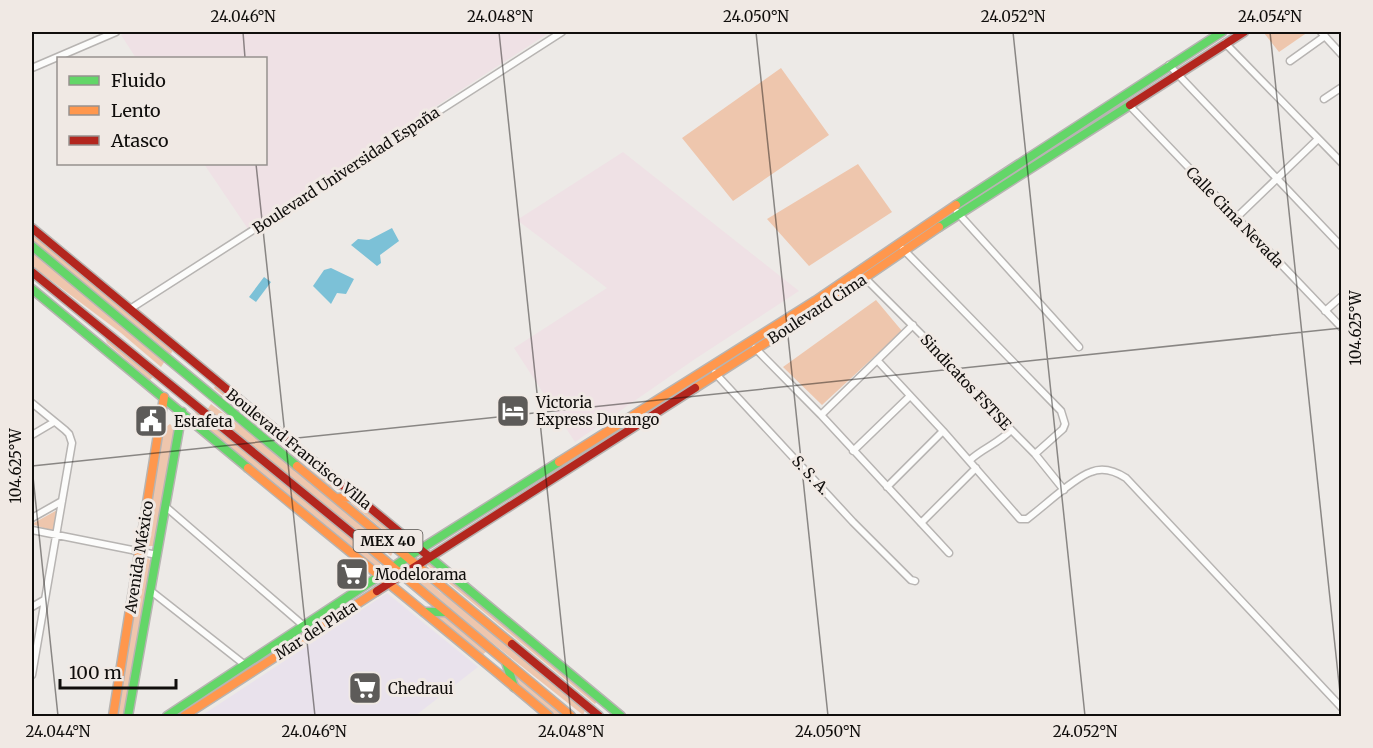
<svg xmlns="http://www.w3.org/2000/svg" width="1373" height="748" font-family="Merriweather,serif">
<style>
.commercial{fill:#e9e2ec}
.industrial{fill:#efe1e5}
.green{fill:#eec6ad}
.water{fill:#7cc1d7}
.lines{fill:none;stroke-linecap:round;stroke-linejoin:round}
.street-casing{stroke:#b7b4b2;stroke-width:9}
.fast-casing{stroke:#b7b4b2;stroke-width:11}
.slow-casing{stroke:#b7b4b2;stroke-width:11}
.jam-casing{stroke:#b7b4b2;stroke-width:11}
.street{stroke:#fcfcfb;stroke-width:6}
.fast{stroke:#63d668;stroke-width:8}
.slow{stroke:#ff974d;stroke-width:8}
.jam{stroke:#b3261e;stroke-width:8}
.ticks{fill:none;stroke:#100e0c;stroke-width:1.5;stroke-opacity:0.45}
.labels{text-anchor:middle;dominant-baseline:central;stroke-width:6;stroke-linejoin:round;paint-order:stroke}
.shield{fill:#f0e9e4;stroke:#53504d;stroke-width:1.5}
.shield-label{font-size:14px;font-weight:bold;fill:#100e0c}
.street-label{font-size:15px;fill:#100e0c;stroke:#f0e9e4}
.poi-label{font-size:15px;fill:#100e0c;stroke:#f0e9e4;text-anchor:start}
.neatline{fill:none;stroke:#100e0c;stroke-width:2}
.ticks-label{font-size:15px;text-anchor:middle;fill:#100e0c}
</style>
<rect width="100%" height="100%" fill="#edeae7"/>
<path class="commercial" d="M387,593L478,667L415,716H201Z"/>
<path class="industrial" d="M129,32H550L248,229L204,164H266V58H136L121,35Z
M623,152L799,291L695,359L575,442L514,348L607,288L517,220Z"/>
<path class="green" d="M1265,32H1308L1279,52L1264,33Z
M781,68L829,135L733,201L682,138Z
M858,164L892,212L809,266L767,219Z
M32,234L174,347L171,354L32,240Z
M32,250L165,361L161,367L121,333L32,266Z
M876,300L902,331L822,405L783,367Z
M103,333L154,376L150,380L107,343Z
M216,385L347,492L332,488L214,388Z
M211,404L262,442L393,552L391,556L365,534L352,527L207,410Z
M196,411L381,563L378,568L193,416Z
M170,424L175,429L156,543L154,546H149L146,541L163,429Z
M347,500L359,504L407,543L405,548Z
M59,509L55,532L32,524Z
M148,558L152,562L124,716H114L143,562Z
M431,562L598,700L595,704L427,565Z
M421,575L440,592L458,602L587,706L583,715L486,638L418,581Z
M433,614L442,615L487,651L482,655Z
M514,673L566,716H557L517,684Z"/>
<path class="water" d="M392,228L399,241L380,255L381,263L377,266L351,245L358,239L369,240Z
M331,268L354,279L346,294L337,293L331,304L313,286L324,270Z
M264,277L271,282L256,302L249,297Z"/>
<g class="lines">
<defs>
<path id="street" d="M1321,32L1342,55
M1225,43L1342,163
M1290,61L1325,36
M1169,65L1342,247
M32,68L116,32
M1324,99L1342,87
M1129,105L1342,328
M957,212L1079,347
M1236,218L1318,139
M903,249L1061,411L1065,424L1063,429L1035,454
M865,278L934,347L973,391L1035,454L1064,490
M130,309L562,32
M1325,311L1342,296
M755,348L821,415L949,553
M877,360L943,431L1020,519H1027C1042,508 1075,477 1091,472C1103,467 1115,471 1126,478L1342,708
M715,373L853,522L911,580L915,581
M32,403L65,430L69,434L72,443L32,675
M821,415L913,325
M32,435L54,422
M853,451L910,396
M970,460C983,448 999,443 1011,430
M887,487L943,431
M166,507L312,633
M32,518L62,501
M921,523L976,468
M32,530L157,555
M151,591L245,665
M32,607L44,600"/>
<path id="fast" d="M956,205L1222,32
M939,227L1130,105
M32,246L297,466
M32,289L248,468
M427,555L621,716
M424,612H445
M506,662L514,687
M128,716L182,412
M167,716L408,557L559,462"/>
<path id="slow" d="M695,388L819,309L939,227
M559,462L815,301L956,205
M297,466L512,644
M248,468C348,551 450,632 549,716
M336,498L356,497
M363,542L571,716
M113,716L164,397
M184,716L377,591"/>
<path id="jam" d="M1130,105L1244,32
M32,228L427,555
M32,272L363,542
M377,591L695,388
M512,644L599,716"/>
</defs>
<use href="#street" class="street-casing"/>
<use href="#fast" class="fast-casing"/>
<use href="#slow" class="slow-casing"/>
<use href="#jam" class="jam-casing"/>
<use href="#street" class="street"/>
<use href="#fast" class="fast"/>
<use href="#slow" class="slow"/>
<use href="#jam" class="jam"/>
</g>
<path class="ticks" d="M243,32L245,58M499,32L571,716M756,32L828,716M1013,32L1085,716M1270,32L1342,712M256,164L315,716M32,466L1342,328M32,467L58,716"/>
<defs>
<symbol id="hotel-square" viewBox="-11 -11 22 22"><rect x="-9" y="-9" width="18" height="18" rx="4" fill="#5d5b59" stroke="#f0e9e4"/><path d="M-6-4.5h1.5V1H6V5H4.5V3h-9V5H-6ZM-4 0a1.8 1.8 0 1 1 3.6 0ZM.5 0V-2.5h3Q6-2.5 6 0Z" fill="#fff"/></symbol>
<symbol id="civic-square" viewBox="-11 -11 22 22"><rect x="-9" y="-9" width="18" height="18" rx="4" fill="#5d5b59" stroke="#f0e9e4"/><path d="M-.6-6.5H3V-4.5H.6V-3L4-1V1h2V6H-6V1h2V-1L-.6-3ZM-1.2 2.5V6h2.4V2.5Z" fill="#fff"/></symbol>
<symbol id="supermarket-square" viewBox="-11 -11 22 22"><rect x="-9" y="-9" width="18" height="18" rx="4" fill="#5d5b59" stroke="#f0e9e4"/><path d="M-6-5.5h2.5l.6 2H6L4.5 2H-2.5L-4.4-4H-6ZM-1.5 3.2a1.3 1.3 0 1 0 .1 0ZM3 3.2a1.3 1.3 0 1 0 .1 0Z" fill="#fff"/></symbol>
</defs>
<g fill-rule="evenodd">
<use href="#hotel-square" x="494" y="392" width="38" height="38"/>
<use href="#civic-square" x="132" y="402" width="38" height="38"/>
<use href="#supermarket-square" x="333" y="555" width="38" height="38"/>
<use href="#supermarket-square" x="346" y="669" width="38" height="38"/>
</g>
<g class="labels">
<rect class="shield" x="353.5" y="530" width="69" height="22" rx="4.5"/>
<g class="shield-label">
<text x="388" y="541">MEX 40</text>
</g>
<g class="street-label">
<text transform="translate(346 170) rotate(-33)">Boulevard Universidad España</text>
<text transform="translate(1235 217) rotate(46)">Calle Cima Nevada</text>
<text transform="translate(817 309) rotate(-33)">Boulevard Cima</text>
<text transform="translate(966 382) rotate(47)">Sindicatos FSTSE</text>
<text transform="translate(299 449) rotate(39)">Boulevard Francisco Villa</text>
<text transform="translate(811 475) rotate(47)">S. S. A.</text>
<text transform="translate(139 557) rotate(-81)">Avenida México</text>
<text transform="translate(316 630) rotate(-33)">Mar del Plata</text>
</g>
<g class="poi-label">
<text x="536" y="402">Victoria<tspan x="536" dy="17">Express Durango</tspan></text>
<text x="174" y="421">Estafeta</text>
<text x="375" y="574">Modelorama</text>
<text x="388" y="688">Chedraui</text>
</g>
</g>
<rect width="1373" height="748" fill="none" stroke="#f0e9e4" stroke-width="66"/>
<rect x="57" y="57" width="210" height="108" fill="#f0e9e4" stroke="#96918e" stroke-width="1.5"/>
<rect x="69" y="76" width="30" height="9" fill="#63d668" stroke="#96918e" stroke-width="1.5"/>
<text x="111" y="87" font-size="18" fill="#100e0c">Fluido</text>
<rect x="69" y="106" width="30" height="9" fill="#ff974d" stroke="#96918e" stroke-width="1.5"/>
<text x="111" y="117" font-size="18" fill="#100e0c">Lento</text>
<rect x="69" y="136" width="30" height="9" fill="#b3261e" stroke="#96918e" stroke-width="1.5"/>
<text x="111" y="147" font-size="18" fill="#100e0c">Atasco</text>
<path d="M60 679v9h116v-9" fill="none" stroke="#100e0c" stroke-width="3"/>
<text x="69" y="679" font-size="18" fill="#100e0c" stroke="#f0e9e4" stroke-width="4.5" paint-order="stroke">100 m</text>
<rect x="33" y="33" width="1307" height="682" class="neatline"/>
<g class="ticks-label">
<text x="243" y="22">24.046°N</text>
<text x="500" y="22">24.048°N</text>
<text x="756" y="22">24.050°N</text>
<text x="1013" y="22">24.052°N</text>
<text x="1270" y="22">24.054°N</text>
<text transform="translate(1356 328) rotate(-90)" y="5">104.625°W</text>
<text transform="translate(16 466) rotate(-90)" y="5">104.625°W</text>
<text x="58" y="737">24.044°N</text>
<text x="314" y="737">24.046°N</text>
<text x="571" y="737">24.048°N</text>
<text x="828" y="737">24.050°N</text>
<text x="1085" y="737">24.052°N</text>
</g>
</svg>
